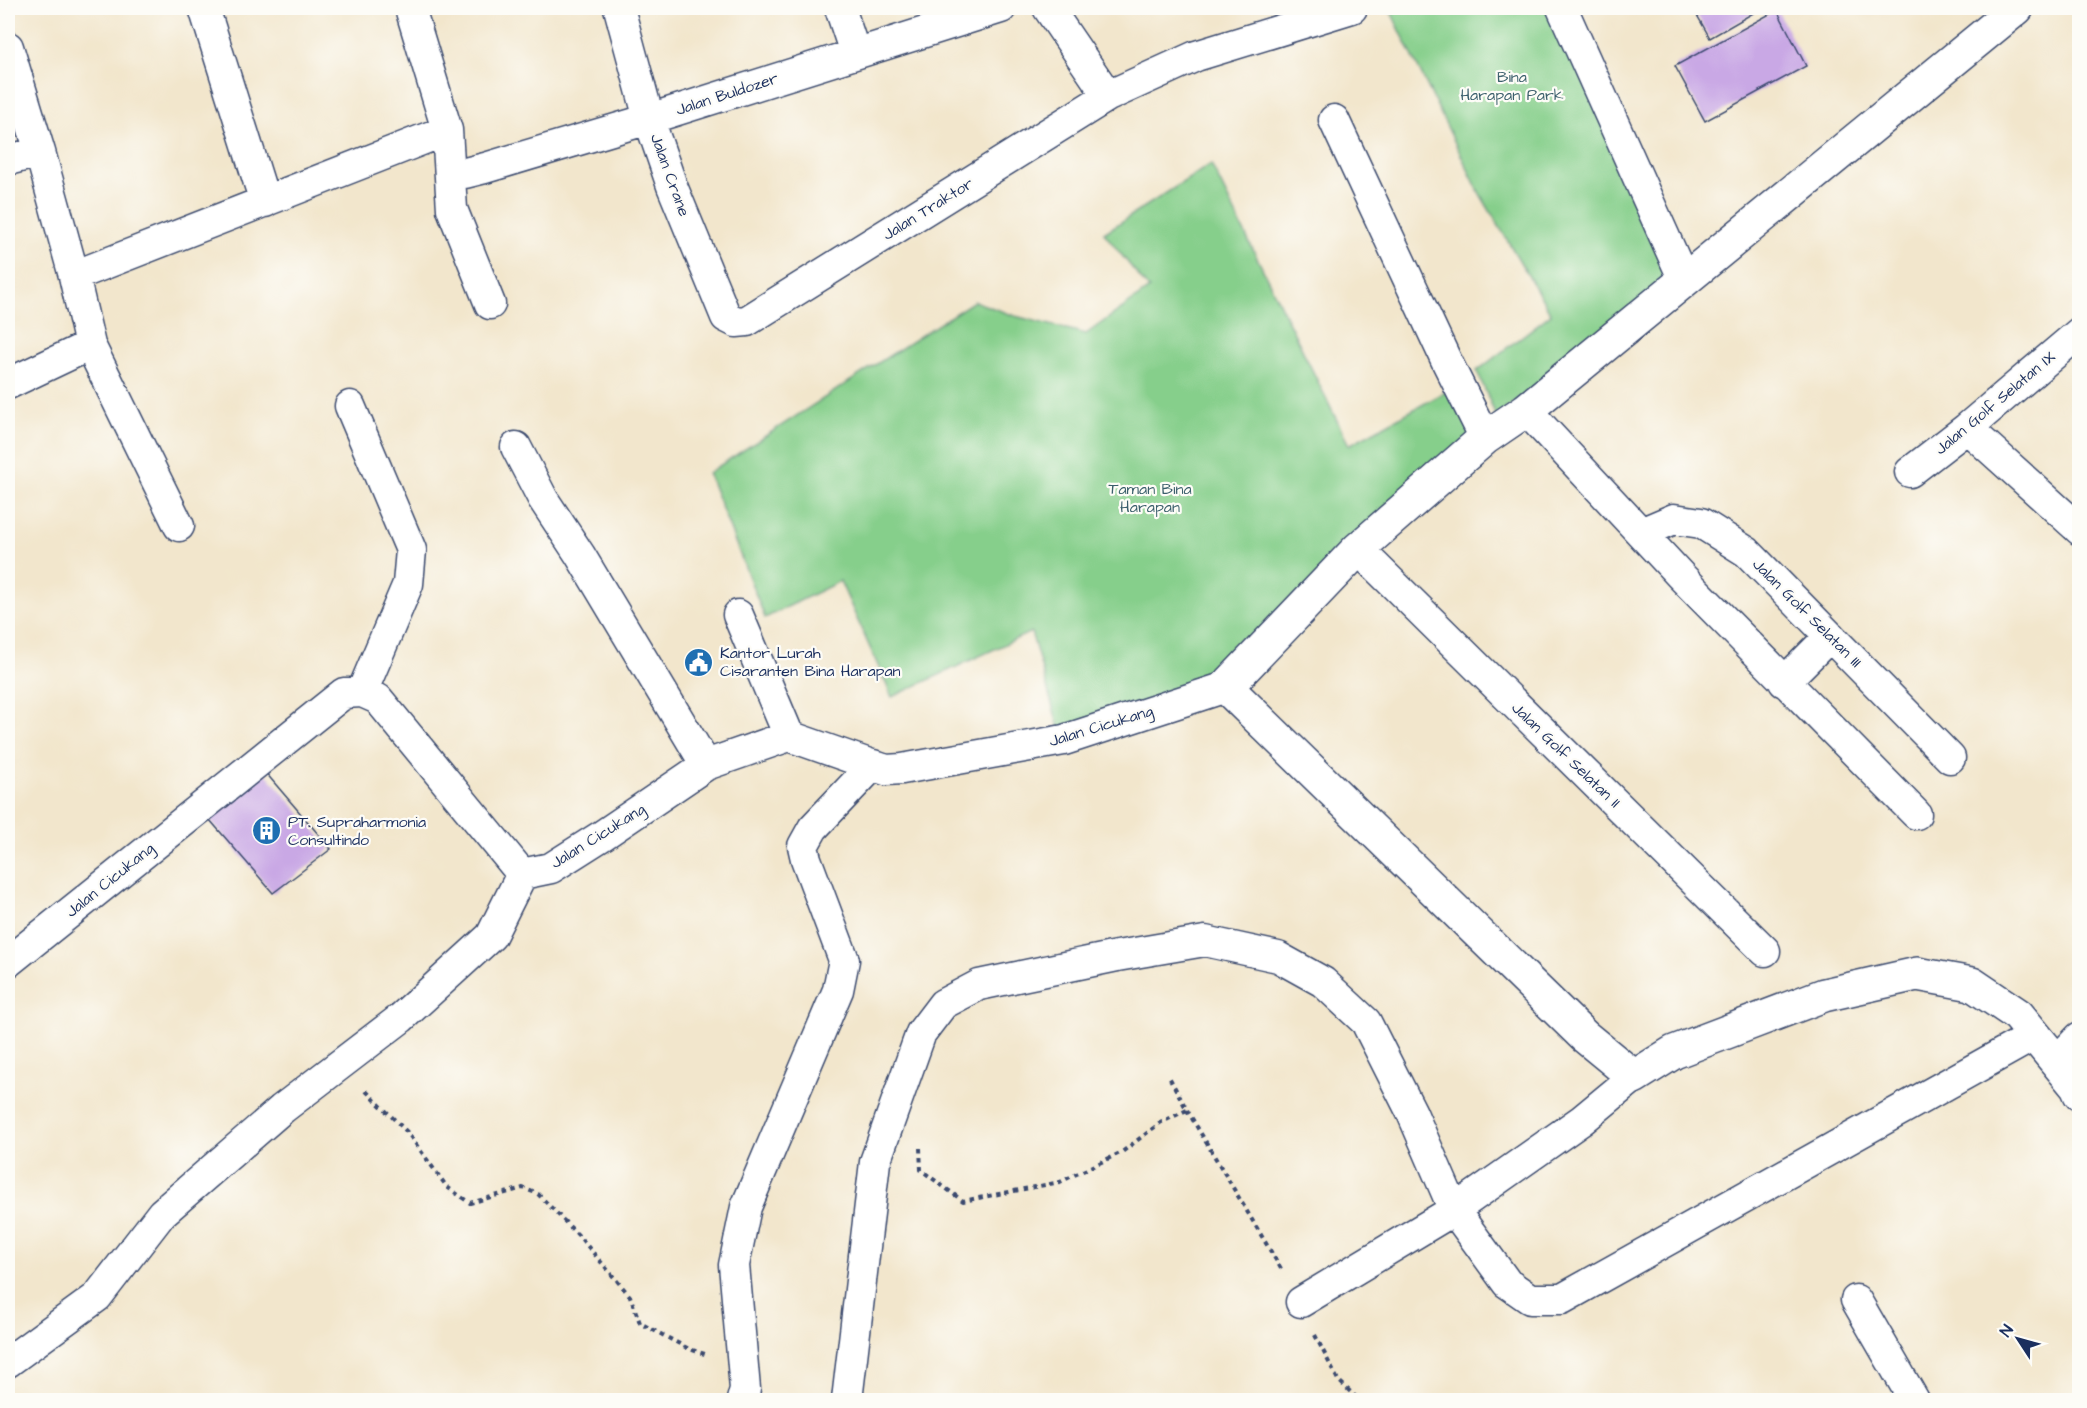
<svg xmlns="http://www.w3.org/2000/svg" width="2087" height="1408" font-family="'Architects Daughter',sans-serif">
<style>
.green{fill:#86cf8b;stroke:#507f74;stroke-width:1.5}
.building{fill:#c9a8e5}
.lines{fill:none;stroke-linecap:round;stroke-linejoin:round}
.minor-casing{stroke:#3b4a6e;stroke-width:33}
.tertiary-casing{stroke:#3b4a6e;stroke-width:36}
.path{stroke:#3b4a6e;stroke-width:4;stroke-dasharray:4.5 4.5;stroke-linecap:butt}
.minor{stroke:#fff;stroke-width:30}
.tertiary{stroke:#fff;stroke-width:33}
.labels{text-anchor:middle;dominant-baseline:central;stroke-width:4.5;stroke-linejoin:round;paint-order:stroke}
.park-label{font-size:16px;fill:#3b5f6c;stroke:#fdfcf7}
.street-label{font-size:16px;fill:#1b2f5e;stroke:#fdfcf7}
.poi-label{font-size:16px;fill:#1b2f5e;stroke:#fdfcf7;text-anchor:start}
</style>
<rect width="100%" height="100%" fill="#fdfcf7"/>
<filter id="ink" filterUnits="userSpaceOnUse"><feTurbulence type="fractalNoise" baseFrequency=".0167" numOctaves="2"/><feDisplacementMap in="SourceGraphic" scale="12" xChannelSelector="R" yChannelSelector="G"/><feConvolveMatrix kernelMatrix="1 2 1 2 8 2 1 2 1" color-interpolation-filters="sRGB"/></filter>
<filter id="wash" filterUnits="userSpaceOnUse"><feTurbulence type="fractalNoise" baseFrequency=".008" numOctaves="4" result="noise"/><feDisplacementMap in="SourceGraphic" scale="24" xChannelSelector="R" yChannelSelector="G"/><feGaussianBlur stdDeviation="1.35" result="paint"/><feColorMatrix in="noise" values="0 0 0 0 0 0 0 0 0 0 0 0 0 0 0 0 0 1.4 0 .05"/><feComposite in="paint" operator="in"/></filter>
<g filter="url(#wash)">
<rect width="100%" height="100%" fill="#f2e6cc"/>
<path class="green" d="M1404,8H1563L1675,282L1496,416L1477,371L1551,314L1480,194L1391,12Z
M1211,164L1349,445L1460,384L1486,425L1203,691L1059,728L1031,632L892,697L840,581L765,618L708,473L974,301L1015,316L1086,334L1149,289L1104,233Z"/>
<g id="blocks">
<path class="building" d="M1693,8H1762L1710,38Z
M1777,10L1806,66L1705,121L1675,66Z
M259,765L331,849L273,893L203,812Z"/>
</g>
</g>
<g filter="url(#ink)">
<use href="#blocks" fill-opacity="0" stroke="#3b4a6e" stroke-width="1.5"/>
<g class="lines">
<defs>
<path id="minor" d="M204,8L265,202
M410,8L447,130
M619,8L649,119L672,186L726,317L736,322L747,321L1108,96
M840,8L855,53
M1048,8L1108,96L1196,56L1352,8
M1562,8L1684,280
M8,47L40,152L74,276L90,345L179,526
M1334,120L1447,362L1485,438
M8,160L40,152
M451,172L465,173L485,168L649,119L1001,8
M74,276L447,130L452,209L490,304
M8,384L90,345
M350,406L411,550L408,584L362,692
M1526,410L1681,576L1916,814
M1967,428L2080,530
M516,447L543,499L580,555L706,765
M1910,472L1967,428L2080,332
M1641,533L1674,519L1701,523L1747,552L1950,758
M1358,549L1765,951
M738,615L789,736
M1784,682L1830,636
M8,962L344,693L362,692L378,699L522,874L551,868L603,835L706,765L789,736L886,770L902,769L1064,740L1226,687
M2056,1062L2080,1037
M1856,1300L1914,1400
M1301,1302L1454,1210L1582,1120L1634,1077
M8,1362L97,1297L162,1213L282,1109L401,1018L491,936L522,874
M742,1400L745,1389L734,1265L746,1207L838,990L844,960L806,859L803,846L813,828L873,765
M847,1400L875,1162L921,1033L943,1004L979,985L1117,956L1205,941L1278,957L1323,982L1366,1022L1412,1113L1454,1210L1507,1283L1530,1299H1562L2035,1035"/>
<path id="tertiary" d="M2017,8L1526,410L1485,438L1358,549L1226,687L1584,1036L1634,1077L1674,1052L1824,995L1917,974L1972,984L2018,1015L2077,1087L2080,1094"/>
</defs>
<use href="#minor" class="minor-casing"/>
<use href="#tertiary" class="tertiary-casing"/>
<path class="path" d="M366,1091L407,1132L447,1187L470,1203L523,1188L538,1194L578,1235L630,1296L640,1323L689,1349L708,1355
M1187,1110L1283,1272
M920,1148L921,1170L963,1201L1060,1182L1122,1152L1160,1123L1187,1110L1168,1075
M1315,1335L1338,1380L1359,1400"/>
<use href="#minor" class="minor"/>
<use href="#tertiary" class="tertiary"/>
</g>
</g>
<defs>
<symbol id="civic-disc" viewBox="-11 -11 22 22"><circle r="9.5" fill="#1f6fb2" stroke="#fdfcf7"/><path d="M-.6-6.5H3V-4.5H.6V-3L4-1V1h2V6H-6V1h2V-1L-.6-3ZM-1.2 2.5V6h2.4V2.5Z" fill="#fff"/></symbol>
<symbol id="building-disc" viewBox="-11 -11 22 22"><circle r="9.5" fill="#1f6fb2" stroke="#fdfcf7"/><path d="M-4-6H4V6H1V3H-1V6H-4ZM-2.5-4.3h1.7v1.8h-1.7ZM.8-4.3h1.7v1.8H.8ZM-2.5-1h1.7V.8h-1.7ZM.8-1h1.7V.8H.8Z" fill="#fff"/></symbol>
</defs>
<g fill-rule="evenodd">
<use href="#civic-disc" x="682" y="646" width="33" height="33"/>
<use href="#building-disc" x="250" y="814" width="33" height="33"/>
</g>
<g class="labels">
<g class="park-label">
<text x="1512" y="77">Bina<tspan x="1512" dy="18">Harapan Park</tspan></text>
<text x="1150" y="489">Taman Bina<tspan x="1150" dy="18">Harapan</tspan></text>
</g>
<g class="street-label">
<text transform="translate(727 94) rotate(-18)">Jalan Buldozer</text>
<text transform="translate(670 175) rotate(70)">Jalan Crane</text>
<text transform="translate(928 209) rotate(-32)">Jalan Traktor</text>
<text transform="translate(1995 403) rotate(-40)">Jalan Golf Selatan IX</text>
<text transform="translate(1807 613) rotate(45)">Jalan Golf Selatan III</text>
<text transform="translate(1101 726) rotate(-17)">Jalan Cicukang</text>
<text transform="translate(1566 755) rotate(44)">Jalan Golf Selatan II</text>
<text transform="translate(598 836) rotate(-32)">Jalan Cicukang</text>
<text transform="translate(110 880) rotate(-39)">Jalan Cicukang</text>
</g>
<g class="poi-label">
<text x="720" y="653">Kantor Lurah<tspan x="720" dy="18">Cisaranten Bina Harapan</tspan></text>
<text x="288" y="822">PT. Supraharmonia<tspan x="288" dy="18">Consultindo</tspan></text>
</g>
</g>
<rect width="2087" height="1408" fill="none" stroke="#fdfcf7" stroke-width="30"/>
<g transform="translate(2018 1339) rotate(306)" stroke="#fdfcf7" stroke-width="4.5" paint-order="stroke">
<path d="M0-4.5L10 22L0 15L-10 22Z" fill="#1b2f5e"/>
<text y="-9" font-size="16" font-weight="bold" text-anchor="middle" fill="#1b2f5e">N</text>
</g>
</svg>
